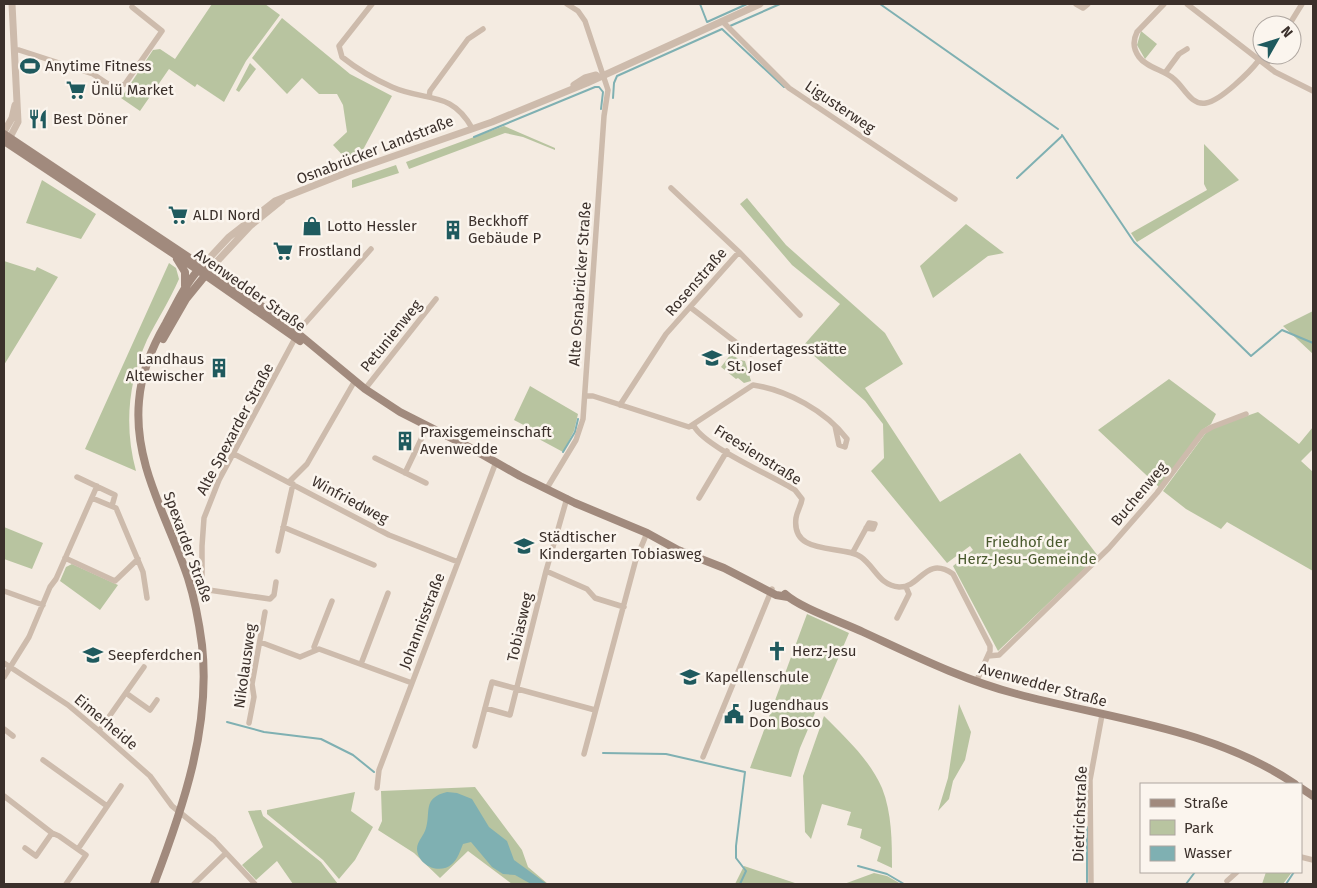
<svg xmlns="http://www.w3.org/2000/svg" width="1317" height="888" font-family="'Fira Sans',sans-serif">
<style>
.green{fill:#b8c4a0}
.water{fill:#7fb0b2}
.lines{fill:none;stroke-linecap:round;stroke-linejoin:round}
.stream{stroke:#7fb0b2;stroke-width:2}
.minor{stroke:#cdbbac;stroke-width:5.5}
.tertiary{stroke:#cdbbac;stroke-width:7}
.secondary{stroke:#a18a7d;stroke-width:8}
.labels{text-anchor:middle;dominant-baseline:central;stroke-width:5;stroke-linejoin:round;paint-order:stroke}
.poi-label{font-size:15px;fill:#3b302b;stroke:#fbf5ee;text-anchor:start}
.street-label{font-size:15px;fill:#3b302b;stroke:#fbf5ee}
.park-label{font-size:15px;fill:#4a5a2e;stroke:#fbf5ee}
</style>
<rect width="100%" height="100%" fill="#f4ebe1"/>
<path class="green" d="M212,4H265L280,15L246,61L224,102L197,84L195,87L169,69L140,111L121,98L153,50L160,49L175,59Z
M282,18L350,74L392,96L358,159L349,162L333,145L347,132L343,105L337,94H319L302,78L287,94L252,58Z
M1141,31L1157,44L1145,59L1137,45Z
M250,63L256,69L239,92L236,90Z
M504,126L555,148V150L523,137L505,133L409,169L406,162Z
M1204,144L1239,180L1137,242L1131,233L1207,190L1204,184Z
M396,165L399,173L352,188V180Z
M42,180L96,214L81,239L26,223Z
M747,198L786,245L885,333L903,364L865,388L940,502L1020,453L1098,556L998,651L953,566L973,550L970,546L947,563L871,471L884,458L883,424L865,401L803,346L840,304L792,265L740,204Z
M966,224L1004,253L988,256L933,298L920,266Z
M4,261L35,271L37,267L58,277L4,365Z
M169,263L176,268L179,279C170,300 157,320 147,340C128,382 124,427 136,471L85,449Z
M1313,311V354L1283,326Z
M731,354L740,360L745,361L751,381L744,383L738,378L736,379L721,367Z
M1169,379L1216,414L1211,424L1202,430L1159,487L1098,430Z
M530,386L578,414L574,431L563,452L537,438L539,433L514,420Z
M1258,412L1299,444L1313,427V449L1301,461L1313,472V571L1227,522L1221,529L1186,509L1163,491L1205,434L1212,428Z
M4,527L43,543L32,569L4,559Z
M72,564L118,585L100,610L60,581L66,567Z
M807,614L849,633L800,748L791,777L750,768Z
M959,704L971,732L965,760L953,781L949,799L938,811L948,778Z
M824,716C845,737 870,760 882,788C892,813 892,842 892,868L877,861L881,847L860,838L862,829L847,825L851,812L822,804L811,839L805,832L803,776Z
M475,787L522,850L528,867L548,884H512L468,851L440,878L414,853L378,830L382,821L381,791Z
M355,792L351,811L373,827L355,860L339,879L323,860L267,814V810Z
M261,810L263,816L321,862L338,884H293L277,861L256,880L242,865L263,847L248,811Z
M744,866L798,884H735Z
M1266,872H1292L1283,884H1262Z
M874,873L887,876L901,884H844Z"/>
<path class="water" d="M447,792L457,793L472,799L489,827L507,841L514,860L547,884H531L515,875L503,874L492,867L471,842L463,844C460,851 458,859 452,864C440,875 418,866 417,849C417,841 424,836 426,828C431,812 422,798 447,792Z"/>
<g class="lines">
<path class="stream" d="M700,4L707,22L747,4
M880,4L1058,129
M730,26L780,4
M613,98L614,83L617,76L722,29L784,87
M1062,135L1134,242L1251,356L1282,330L1313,343
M474,137L595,87H599L603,92L601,109
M1017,178L1062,136
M563,452L575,432L578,419
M227,722L264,732L321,739L353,755L374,772
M603,753L666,754L745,772L736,846V858L746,871L740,884
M1301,862V861
M858,866L887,874L904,884
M1087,882V827
M1186,884L1195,872
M1286,884L1294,872"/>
<path class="minor" d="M372,4L339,46L342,57C357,69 374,79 392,87C426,102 451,90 472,128
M1076,4L1083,8L1088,4
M1164,4L1137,32C1133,40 1133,49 1139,57C1147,68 1164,70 1174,79C1184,87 1191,106 1206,103C1220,101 1250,72 1259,60
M1187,4L1275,72L1313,91
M722,21L789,88L955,199
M1289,25L1302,4
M14,50H19L93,74L114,88L125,84L162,31L132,7
M1266,65L1272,55
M1165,73L1179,54L1187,49
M429,97L430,91L468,39L483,29
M671,188L739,252L800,315
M690,307L751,354
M365,389L436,299
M585,396H593L689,427L753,385C787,390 826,411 847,439L845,447L839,445L835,426
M620,405L666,334L739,252
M694,426C705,447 773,476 795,490L802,499C801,506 797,511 796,518C791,557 843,544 861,557C875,567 880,586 899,587C921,588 925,555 953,574L990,646V651L976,682
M234,454L389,535L458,562
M375,458L426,483
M405,473L425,431
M77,477L115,495L112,506
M289,482L307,464L353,384
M547,488L576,440L583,419L604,116L608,90L585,21L578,11L567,4
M92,498L116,508L143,572L147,598
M699,498L727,451
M283,527L374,565
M278,551L293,484
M853,552L869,523L875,524L873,529L866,528
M65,558L115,581L138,559
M546,571L587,589L595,598L624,607
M276,582L274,595L270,599L202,589V546L204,518L219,480L300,329L371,249
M4,591L43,605
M897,618L909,594L906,587
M260,642L300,657L319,649L412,683
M315,650L314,647L332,601
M988,656L999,655L1109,548L1157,493L1203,432L1212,427L1246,414
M4,663L68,705L99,731L150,776L172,806L214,840L255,884
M361,664L388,593
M4,677L29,637L50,587L56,579L97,486
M126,693L150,710L157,700
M485,708L510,715L546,571L567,498
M249,723L254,697L252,684L265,612
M4,729L13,736
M99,731L144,667
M475,746L492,682L595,710
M584,754L636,559L647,533
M703,757L772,589
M43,760L107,806
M377,788L379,770L496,462
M4,796L52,833L59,836L86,855L66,884
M25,848L36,856L52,833
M78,849L121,786
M1301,857L1313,860
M1227,881L1237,872
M194,884L226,853
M1091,884L1090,780L1102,715"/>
<path class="tertiary" d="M574,85L585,78L596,75
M4,132L12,118L15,105
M7,143L18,122L12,4
M202,266L229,237L275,201L348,172L492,122L587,83L760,4
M209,270L250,226L282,200"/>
<path class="secondary" d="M4,134L278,317L365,389L400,412L471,448L520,476L575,503L647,533L678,550L724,568L776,595L788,597
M4,141L198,270L300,341
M177,259L185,272V286
M163,339L186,299L208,272
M785,594C800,608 842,622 863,632C913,655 963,680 1017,694C1111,719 1212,728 1295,784
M1301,788L1313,796
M154,884C183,808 211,727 202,645C199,622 195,600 188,578C169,520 133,465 139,401C141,374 152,347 166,323C177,303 186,282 202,266"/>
</g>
<defs>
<symbol id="stadium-bare" viewBox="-9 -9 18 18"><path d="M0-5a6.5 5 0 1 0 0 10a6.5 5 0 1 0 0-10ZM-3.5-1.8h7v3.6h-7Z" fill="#1f5a5e" stroke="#fbf5ee" stroke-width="2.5" paint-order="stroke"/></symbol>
<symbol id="supermarket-bare" viewBox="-9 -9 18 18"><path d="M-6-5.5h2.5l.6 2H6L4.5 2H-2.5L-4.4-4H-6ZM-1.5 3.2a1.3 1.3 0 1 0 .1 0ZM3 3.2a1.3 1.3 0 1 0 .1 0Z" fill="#1f5a5e" stroke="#fbf5ee" stroke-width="2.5" paint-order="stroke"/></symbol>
<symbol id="restaurant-bare" viewBox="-9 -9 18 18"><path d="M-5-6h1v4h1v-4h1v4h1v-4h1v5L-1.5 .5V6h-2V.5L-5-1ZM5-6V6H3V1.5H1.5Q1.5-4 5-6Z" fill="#1f5a5e" stroke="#fbf5ee" stroke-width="2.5" paint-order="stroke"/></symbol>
<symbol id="shop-bare" viewBox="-9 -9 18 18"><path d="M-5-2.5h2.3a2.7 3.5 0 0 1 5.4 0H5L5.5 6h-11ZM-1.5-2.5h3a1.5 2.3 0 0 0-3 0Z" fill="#1f5a5e" stroke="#fbf5ee" stroke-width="2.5" paint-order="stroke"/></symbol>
<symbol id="building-bare" viewBox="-9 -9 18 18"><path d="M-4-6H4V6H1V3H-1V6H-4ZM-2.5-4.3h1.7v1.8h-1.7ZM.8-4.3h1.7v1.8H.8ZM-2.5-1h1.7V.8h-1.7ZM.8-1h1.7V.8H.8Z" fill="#1f5a5e" stroke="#fbf5ee" stroke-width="2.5" paint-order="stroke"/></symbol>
<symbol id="school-bare" viewBox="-9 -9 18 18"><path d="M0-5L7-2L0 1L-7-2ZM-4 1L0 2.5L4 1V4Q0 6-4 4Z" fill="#1f5a5e" stroke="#fbf5ee" stroke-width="2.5" paint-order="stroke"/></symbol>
<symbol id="church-bare" viewBox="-9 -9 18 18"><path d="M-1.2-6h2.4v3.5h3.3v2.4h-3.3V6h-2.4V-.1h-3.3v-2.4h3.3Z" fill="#1f5a5e" stroke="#fbf5ee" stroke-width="2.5" paint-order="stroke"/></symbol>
<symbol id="civic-bare" viewBox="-9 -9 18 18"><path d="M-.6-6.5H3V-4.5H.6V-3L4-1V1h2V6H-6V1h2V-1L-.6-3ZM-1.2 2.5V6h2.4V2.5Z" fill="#1f5a5e" stroke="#fbf5ee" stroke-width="2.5" paint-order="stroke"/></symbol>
</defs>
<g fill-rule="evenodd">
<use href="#stadium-bare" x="16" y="52" width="28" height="28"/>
<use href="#supermarket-bare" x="62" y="76" width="28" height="28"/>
<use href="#restaurant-bare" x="24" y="105" width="28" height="28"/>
<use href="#supermarket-bare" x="164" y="201" width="28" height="28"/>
<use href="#shop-bare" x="298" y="212" width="28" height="28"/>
<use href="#building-bare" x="439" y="216" width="28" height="28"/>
<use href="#supermarket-bare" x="269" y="237" width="28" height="28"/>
<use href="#school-bare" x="698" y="344" width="28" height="28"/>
<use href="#building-bare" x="205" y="354" width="28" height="28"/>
<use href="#building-bare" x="391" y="427" width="28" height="28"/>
<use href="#school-bare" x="510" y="532" width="28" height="28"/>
<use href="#church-bare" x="763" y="637" width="28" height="28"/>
<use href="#school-bare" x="79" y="641" width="28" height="28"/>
<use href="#school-bare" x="676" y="663" width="28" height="28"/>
<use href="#civic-bare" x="720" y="700" width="28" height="28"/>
</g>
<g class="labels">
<g class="poi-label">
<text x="45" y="66">Anytime Fitness</text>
<text x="91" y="90">Ünlü Market</text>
<text x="53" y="119">Best Döner</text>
<text x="193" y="215">ALDI Nord</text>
<text x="468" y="221">Beckhoff<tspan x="468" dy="17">Gebäude P</tspan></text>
<text x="327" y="226">Lotto Hessler</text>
<text x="298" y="251">Frostland</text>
<text x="727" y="349">Kindertagesstätte<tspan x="727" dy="17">St. Josef</tspan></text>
<text x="204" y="359" text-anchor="end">Landhaus<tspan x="204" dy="17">Altewischer</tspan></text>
<text x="420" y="432">Praxisgemeinschaft<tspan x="420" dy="17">Avenwedde</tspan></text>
<text x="539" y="537">Städtischer<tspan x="539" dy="17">Kindergarten Tobiasweg</tspan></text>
<text x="792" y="651">Herz-Jesu</text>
<text x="108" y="655">Seepferdchen</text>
<text x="705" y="677">Kapellenschule</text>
<text x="749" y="705">Jugendhaus<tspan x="749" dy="17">Don Bosco</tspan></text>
</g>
<g class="street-label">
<text transform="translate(840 107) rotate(34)">Ligusterweg</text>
<text transform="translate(375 150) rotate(-21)">Osnabrücker Landstraße</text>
<text transform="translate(696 282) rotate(-49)">Rosenstraße</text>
<text transform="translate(580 284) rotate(-86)">Alte Osnabrücker Straße</text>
<text transform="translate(250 290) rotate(35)">Avenwedder Straße</text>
<text transform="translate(391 336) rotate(-51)">Petunienweg</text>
<text transform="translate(235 429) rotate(-62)">Alte Spexarder Straße</text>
<text transform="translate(758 455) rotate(32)">Freesienstraße</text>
<text transform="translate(1139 494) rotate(-50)">Buchenweg</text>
<text transform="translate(350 500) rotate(28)">Winfriedweg</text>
<text transform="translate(188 547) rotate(70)">Spexarder Straße</text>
<text transform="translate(422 621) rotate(-69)">Johannisstraße</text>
<text transform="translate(520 627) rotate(-77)">Tobiasweg</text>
<text transform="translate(245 666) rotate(-82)">Nikolausweg</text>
<text transform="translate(1043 685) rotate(15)">Avenwedder Straße</text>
<text transform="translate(106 722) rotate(40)">Eimerheide</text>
<text transform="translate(1080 814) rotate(-88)">Dietrichstraße</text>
</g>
<g class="park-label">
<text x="1027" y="542">Friedhof der<tspan x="1027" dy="17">Herz-Jesu-Gemeinde</tspan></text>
</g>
</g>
<rect width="1317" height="888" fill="none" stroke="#3b302b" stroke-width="10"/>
<rect x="1140" y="783" width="162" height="90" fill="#fbf5ee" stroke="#aea6a0"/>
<rect x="1150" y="799" width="25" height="8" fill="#a18a7d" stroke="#aea6a0"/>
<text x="1184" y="808" font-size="15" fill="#3b302b">Straße</text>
<rect x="1150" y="820" width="25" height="15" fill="#b8c4a0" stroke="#aea6a0"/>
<text x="1184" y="833" font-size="15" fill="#3b302b">Park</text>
<rect x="1150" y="846" width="25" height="15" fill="#7fb0b2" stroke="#aea6a0"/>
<text x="1184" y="858" font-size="15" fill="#3b302b">Wasser</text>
<g transform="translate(1277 40) rotate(51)"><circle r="24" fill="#fbf5ee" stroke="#aea6a0"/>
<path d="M0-4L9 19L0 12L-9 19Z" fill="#1f5a5e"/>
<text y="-8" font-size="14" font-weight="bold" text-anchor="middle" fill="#3b302b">N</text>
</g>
</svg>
